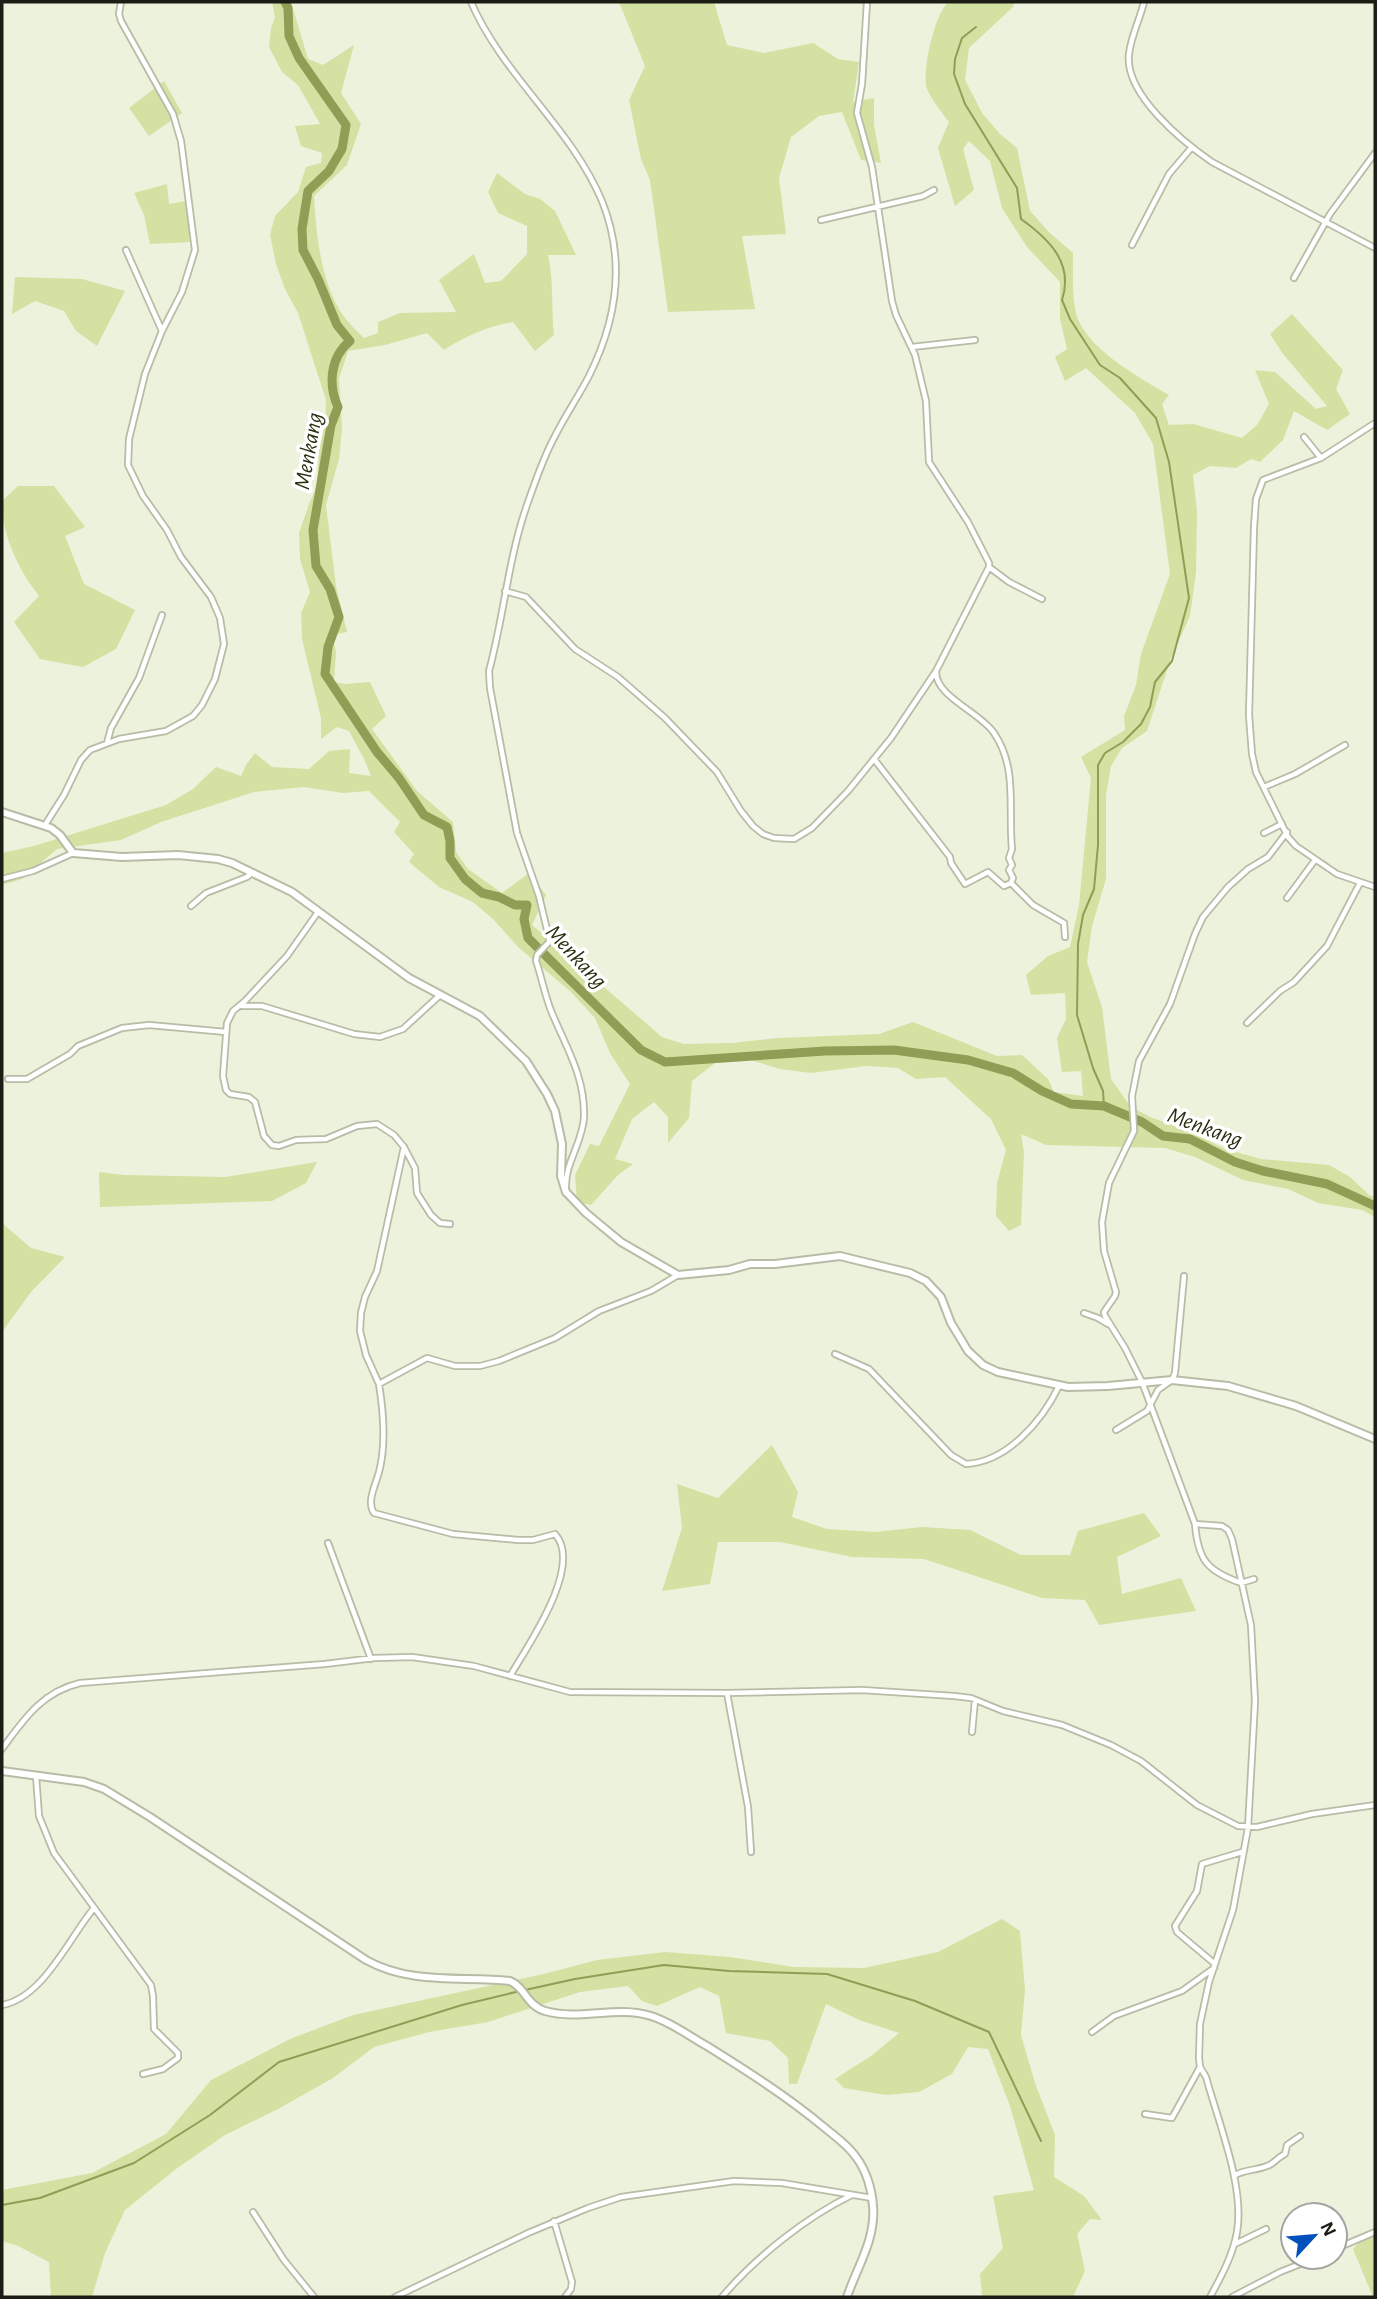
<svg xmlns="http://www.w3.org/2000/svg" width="1377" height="2299" font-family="'Alegreya Sans',sans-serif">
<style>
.green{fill:#d3e1a2}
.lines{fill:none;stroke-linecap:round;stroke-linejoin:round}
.stream{stroke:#8f9d55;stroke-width:2}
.river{stroke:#8f9d55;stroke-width:9}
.minor-casing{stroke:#b7bca7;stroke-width:8}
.tertiary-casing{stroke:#b7bca7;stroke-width:10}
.minor{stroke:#fff;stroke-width:4.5}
.tertiary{stroke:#fff;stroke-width:6}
.labels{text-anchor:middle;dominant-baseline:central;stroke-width:7;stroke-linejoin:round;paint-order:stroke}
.water-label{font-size:23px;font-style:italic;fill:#2b3010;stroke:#fff}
</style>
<rect width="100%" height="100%" fill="#edf2dc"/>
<path class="green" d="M272,2H291L308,59L323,65L354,45L341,93L361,124L347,165L314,196C316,234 321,286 345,318C350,325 357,331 364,338L378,333V322L400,313L456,312L439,280L474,254L485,283L501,281L527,254V226L498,213L488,192L497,173L525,194L540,199L555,211L576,255H548C554,281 551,308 554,335L535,351L513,322C486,327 466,336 444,350L427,333L385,345L348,351L339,379L342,428L339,459L326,505L336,586L347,632L331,635L336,651L334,682L345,684L370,682L386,716L372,729L417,791L453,822L456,852L468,869L502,893L529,873L546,895L532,925L662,1037L684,1044L732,1043L777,1038L879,1034L913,1022L997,1056L1022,1055L1048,1079L1054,1092L1083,1096L1081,1071L1062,1072L1057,1038L1066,1019L1065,993L1031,995L1026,975L1048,956L1070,947L1079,905L1091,778L1081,757L1125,730L1124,716L1136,685L1141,654L1170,574L1153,444L1135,413L1086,368L1065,381L1055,357L1067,349L1060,319V282L1027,247L1002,208L990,161L969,141L963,149L974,190L955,206L938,148L949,122C943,114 927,94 926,85C923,67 935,14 948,2H1014L1013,7L969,48L965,80L982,113L1000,134L1017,148L1030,211L1050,233L1073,253C1073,271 1072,290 1075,308C1080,346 1139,377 1169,395L1162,404L1169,425L1193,424L1242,438L1257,425L1269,404L1255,370L1275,372L1316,409L1327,406L1283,354L1270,334L1292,314L1343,370L1336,389L1350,414L1327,430L1294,411L1283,440L1260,462L1251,459L1236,468L1210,466L1193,475L1197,511L1196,572L1190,616L1171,658L1147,731L1122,748L1111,766L1106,795V879L1092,926L1087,962L1102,1007L1111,1079L1130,1106L1150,1117L1187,1130L1225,1149L1261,1159L1329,1165L1350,1177L1369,1195L1375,1197V1217L1362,1210L1318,1203L1288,1189L1243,1180L1195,1157L1165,1148L1046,1145L1021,1134L1024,1152L1021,1225L1009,1231L996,1216L997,1183L1006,1150L991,1119L945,1077L916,1079L898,1068L866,1066L811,1073L780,1069L744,1058L720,1059L692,1081L689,1118L668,1143V1117L654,1102L632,1119L615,1159L633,1164L618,1175L591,1205L577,1202L575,1175L590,1144L599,1146L630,1084L610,1053L595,1018L570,991L518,947L494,920L473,902L439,887L409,862L414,854L394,832L400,822L369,791L343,793L304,787L254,792L161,822L121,840L57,849L22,879L2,885V853L34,846L166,805L193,789L216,767L241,776L246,765L255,753L272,767L309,769L329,751L350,749L349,773L371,776L364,759L349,731L337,727L321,739V718L302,639L301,613L310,592L300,559L299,533L309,504L317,487L319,450L325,424L326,400L298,313L285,289L276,264L270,235L275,216L298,192L306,167L321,163L322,153L301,146L295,126L320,124L298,85L282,72L269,47L271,28L275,17Z
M619,2H714L727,45L764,53L813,43L838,59L859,62L853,102L874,98V125L881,163L861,160L842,112L819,116L791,137L779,178L786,234L742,236L755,309L668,312L650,180L641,159L629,100L645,66Z
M164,81L182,113L149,136L129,108Z
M167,184L169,204L186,201L190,242L150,244L144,215L134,193Z
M15,277L82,279L125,291L97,346L76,331L64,311L35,301L12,314Z
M18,486H54L85,527L65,536L84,584L135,610L116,649L83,667L40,659L14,622L39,596C18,569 2,536 2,501Z
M317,1162L306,1183L272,1201L100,1207L99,1172L124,1175L225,1177Z
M2,1223L31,1248L65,1257L31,1292L2,1332Z
M772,1445L798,1492L792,1517L827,1529L875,1532L922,1527L970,1530L1021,1555H1070L1078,1531L1144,1513L1161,1536L1117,1557L1122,1594L1181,1578L1196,1611L1099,1625L1085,1600L1042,1598L924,1559L852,1557L780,1542H718L710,1584L662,1591L682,1528L677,1484L718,1498Z
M1002,1919L1020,1931L1025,1990L1021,2035L1035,2083L1055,2135L1054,2177L1084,2196L1102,2220L1090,2219L1077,2234L1085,2271L1073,2297H984L982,2295L980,2274L1003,2248L993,2196L1034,2190L1010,2106L988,2049L968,2047L952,2074L919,2092L886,2095L844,2088L835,2079L871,2056L899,2033L859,2020L826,2004L797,2084H789L788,2058L770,2041L726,2033L719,1996L700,1987L657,2006L642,2001L628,1986L580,1992L488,2022L429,2032L374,2047L333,2078L278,2109L225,2135L176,2169L125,2210L105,2253L92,2297H51L49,2262L18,2246L2,2241V2190L92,2173L166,2134L211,2080L290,2039L353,2015L544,1974L597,1960L665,1952L730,1957L794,1967L864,1968L938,1952Z
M1375,2230V2297H1373L1353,2249L1370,2231Z"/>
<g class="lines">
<path class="stream" d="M976,27L962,38L955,59L954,74L965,104L1017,188L1021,219C1049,239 1074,263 1062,300L1070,319L1100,365L1120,378L1156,418L1169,462L1189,598L1172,661L1155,682L1150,707L1141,724L1123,742L1105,753L1098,765V845L1094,889L1083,915L1078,944L1077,1015L1093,1068L1103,1091L1104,1106
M525,1990L575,1979L664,1965L729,1971L827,1974L915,2001L989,2032L1041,2141
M2,2205L40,2198L134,2163L210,2115L279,2062L462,2005L520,1991"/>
<path class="river" d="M285,2L288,8L289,36L299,58L346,125L342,149L329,171L308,191L302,229L303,250L318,279L337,325L350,341C330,357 328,385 338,407L331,425L313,530L316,566L330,589L339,617L328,647L325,674L377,752L399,778L424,815L447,827L450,841V858L465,879L482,893L499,897L515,905H527L524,919L528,938L641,1050L665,1062L825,1051L894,1050L968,1060L1013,1073L1042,1091L1071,1104L1104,1106L1142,1122L1163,1136L1190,1139L1235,1162L1263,1171L1327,1184L1375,1206"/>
<defs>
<path id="minor" d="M471,2C503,76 571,127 602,201C626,261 617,320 589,376C578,397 565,416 555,436C543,458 535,482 527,505C508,559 504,616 489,671L490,688L517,833L539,896L549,938V942L537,955L536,961C542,978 545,997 552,1013C567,1049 585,1077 584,1117C583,1141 565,1164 566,1186
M1144,2C1140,19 1131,36 1129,54C1124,94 1183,142 1212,162L1375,248
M821,220L923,196L934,190
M1132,245L1169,174L1192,147
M126,250L162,331
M1294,278L1330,214L1375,153
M912,347L975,340
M1375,423L1321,458L1263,480L1256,499L1254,527L1249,715L1252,754L1256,772L1288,837L1296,846L1337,874L1375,887
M1304,437L1321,458
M989,567L1009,582L1042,599
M505,591L526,597L575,649L618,677L665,718L717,772L741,811L753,826L763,834L774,838L794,839L812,828L848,791L891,738L936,671L989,567V563L968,522L929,462L926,401L915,355L896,315L892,301L872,167L857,113L862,84L867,2
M936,672C936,697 980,712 994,733C1018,768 1008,809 1012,849L1009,858L1012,865L1009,870L1013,878L1011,883L1033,905L1064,923L1065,937
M107,743L111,728L139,678L162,615
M874,759L950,857L951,863L965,884L988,872L1004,886L1011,883
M1264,787L1295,774L1345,745
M45,825L64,795L81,760L90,750L119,739L166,731L193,716L202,705L215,679L224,644L220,618L211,597L181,557L167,530L143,496L128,465L129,439L145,374L162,331L182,292L195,250L181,141L173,114L121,21L119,14L121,2
M1264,833L1282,824
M2,879L33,871L73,853
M1287,898L1315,860
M191,906L206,893L247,877L252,873
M318,912L287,956L245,1001L233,1011L227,1023L223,1076L226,1090L230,1094L249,1097L255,1102L264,1136L272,1145L279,1146L296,1140L326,1139L357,1126L377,1124L394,1135L404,1147L415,1168L417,1193L431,1215L440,1223L450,1224
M242,1006H262L354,1034L380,1037L403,1029L439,996
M1247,1023L1280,991L1294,982L1327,946L1360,883
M8,1079H27L70,1054L78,1046L122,1028L149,1025L226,1032
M404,1147L377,1271L365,1297L361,1313L360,1331L366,1355L379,1384L427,1358L455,1366H480L499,1361L555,1338L599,1311L651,1291L678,1275
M1084,1313L1098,1318L1108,1324
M835,1354L869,1369L951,1455L966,1464C1007,1462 1042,1421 1059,1386
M379,1384C383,1409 386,1446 379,1472C376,1484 366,1502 374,1513L453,1534L518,1540H533L555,1534C584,1566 527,1647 510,1676
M1116,1430L1147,1411L1158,1390L1172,1380L1175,1373L1184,1276
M1195,1524C1198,1560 1207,1571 1241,1583L1254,1579
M328,1543L371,1659
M727,1693L748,1807L751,1852
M972,1732L975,1700
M2,1749C24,1719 42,1692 80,1683L325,1664L374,1658L412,1657L474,1666L570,1692L727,1693L862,1690L954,1696L971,1698L1003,1711L1062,1725L1111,1745L1141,1761L1197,1805L1238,1826L1257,1827L1312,1814L1375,1805
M36,1776L39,1816L54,1853L151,1985L153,1996L154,2029L178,2053V2058L163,2069L143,2074
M1215,1964L1177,1932L1175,1926L1197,1891L1202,1864L1242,1852
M2,2005C43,1998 69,1938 94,1908
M1092,2032L1114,2016L1182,1991L1214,1968
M1145,2114L1172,2118L1200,2067
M1234,2176C1244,2169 1255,2171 1267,2166C1274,2164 1278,2157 1285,2154L1287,2145L1300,2136
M253,2212L284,2260L314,2297
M554,2221L572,2282L571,2289L565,2297
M1235,2244L1266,2229
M1335,2249L1375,2232
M395,2297L528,2233L588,2208L621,2197L734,2181L782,2183L872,2198
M722,2297C755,2258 806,2217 852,2195
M1210,2297C1221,2277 1233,2255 1237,2232C1245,2187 1218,2121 1206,2077L1200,2067L1199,2058L1200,2024L1209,1982L1233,1910L1248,1828L1255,1701L1251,1625L1232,1539L1228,1530L1222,1526L1195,1524L1142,1382L1125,1348L1105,1316L1104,1312L1115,1296L1116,1292L1104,1251L1102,1222L1109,1183L1134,1131L1132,1096L1139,1061L1170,1004L1195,934L1203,917L1228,887L1248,869L1268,857L1287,832
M1232,2297L1280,2272L1318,2257"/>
<path id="tertiary" d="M2,812L51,828L60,835L73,853L122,857L178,855L218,859L232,863L292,892L409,978L480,1016L526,1061L547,1094L555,1111L562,1144L561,1176L566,1192L586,1213L621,1242L678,1275L729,1270L750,1264H775L840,1256L852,1259L910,1273L926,1281L941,1297L951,1323L968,1351L983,1365L998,1372L1068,1387L1108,1386L1172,1380L1228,1386L1296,1406L1375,1439
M2,1771L84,1782L104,1789L150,1817L366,1960C411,1985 461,1976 510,1981C525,1987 526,2005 545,2011C580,2021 616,2005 651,2016C671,2022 689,2036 707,2046C747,2071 788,2097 825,2128C836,2137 848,2145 856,2157C866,2170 872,2189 873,2206C876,2239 857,2267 847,2297"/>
</defs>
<use href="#minor" class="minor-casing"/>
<use href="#tertiary" class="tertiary-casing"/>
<use href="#minor" class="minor"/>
<use href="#tertiary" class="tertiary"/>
</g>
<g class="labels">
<g class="water-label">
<text transform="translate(309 451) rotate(-80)">Menkang</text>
<text transform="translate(576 957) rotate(47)">Menkang</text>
<text transform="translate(1205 1128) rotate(20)">Menkang</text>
</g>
</g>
<rect width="1377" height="2299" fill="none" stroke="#1c1e16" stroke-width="7"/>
<g transform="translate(1314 2236) rotate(64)"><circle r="33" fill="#ffffff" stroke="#a4a5a2" stroke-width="2"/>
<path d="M0-5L12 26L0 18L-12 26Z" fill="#0051ba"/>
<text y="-10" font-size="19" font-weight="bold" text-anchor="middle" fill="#1c1e16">N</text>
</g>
</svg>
